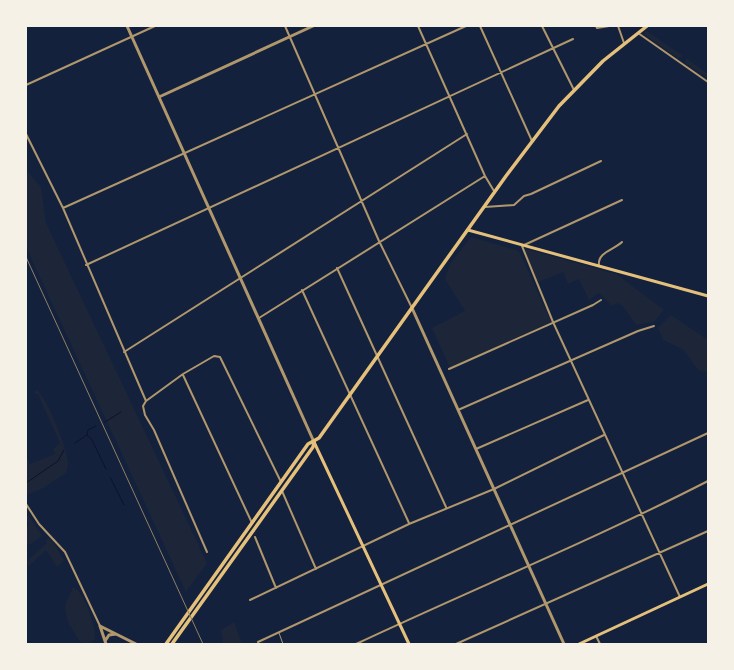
<svg xmlns="http://www.w3.org/2000/svg" width="734" height="670" font-family="Arial,sans-serif">
<style>
.green{fill:#1d2539}
.lines{fill:none;stroke-linecap:round;stroke-linejoin:round}
.stream{stroke:#0b132b;stroke-width:1}
.service{stroke:#b1986c;stroke-width:1}
.minor{stroke:#b1986c;stroke-width:2}
.tertiary{stroke:#b1986c;stroke-width:3}
.secondary{stroke:#e5c07b;stroke-width:3}
.primary{stroke:#e5c07b;stroke-width:3.5}
.rail{stroke:#918062;stroke-width:1}
</style>
<rect width="100%" height="100%" fill="#14213d"/>
<path class="green" d="M647,31L683,56L682,57L678,58L645,35V32Z
M686,58L708,74V78L685,63Z
M26,170L41,187L46,223L207,563L186,592L26,247Z
M471,237L516,250L520,253L551,322L450,368L432,328L465,311L445,279L450,264Z
M526,249L616,274L664,310L654,322L636,325L623,306L617,303L612,306L599,293L589,300L579,279L568,284L563,272L538,282L525,254Z
M671,315L708,340V372L698,370L684,350L663,340L658,328Z
M37,390C47,398 68,450 68,463C68,466 67,470 66,473L43,488L27,495L26,456L30,464L55,454L53,449L60,443L38,394L33,393Z
M26,516H29L42,536L29,545L26,544V527L29,525Z
M48,538L53,542L64,560L57,567L46,550L29,566L26,562L47,543L46,541Z
M73,587C84,591 97,629 95,639L89,644L80,642L67,620L65,606Z
M234,622L242,644H223L221,630Z"/>
<g class="lines">
<path class="stream" d="M105,422L121,412
M87,435L92,440L106,469
M75,443L87,435L88,430L96,426
M110,477L124,505
M26,483L58,461L64,450"/>
<path class="service" d="M279,633L283,644"/>
<path class="minor" d="M285,26L379,241L412,308
M418,26L485,176L494,191
M480,26L532,141
M542,26L574,90
M596,26L597,28L609,26
M618,26L624,43
M638,33L708,82
M26,85L155,26
M26,134L63,208L146,401L143,406L145,415L154,430L207,552
M622,200L522,246L553,322L680,597
M485,207L514,205L524,196L531,194L601,161
M63,208L466,26
M86,265L573,39
M599,266C597,252 614,250 622,242
M337,268L446,507
M302,290L409,523
M259,318L485,176
M124,352L467,134
M449,369L593,305L601,300
M183,375L252,523
M146,401L183,374L214,356L220,357L281,482
M458,410L638,331L654,326
M476,449L588,400
M282,491L316,569
M26,504L39,524L65,552L100,626
M255,537L276,588
M250,600L409,524L494,489L604,435
M596,636L600,644
M258,642L708,433
M356,644C473,589 593,540 708,481
M456,644L708,531"/>
<path class="tertiary" d="M127,26L314,442
M159,97L313,26
M412,308L564,644
M100,626L136,644
M100,626L106,644
M105,641L109,635L116,634"/>
<path class="secondary" d="M468,230L708,296
M314,442L409,644
M579,644L708,584"/>
<path class="primary" d="M166,644L308,444L319,438L506,176L559,106L603,61L647,26
M172,644L313,447L314,442"/>
<path class="rail" d="M26,257L203,644"/>
</g>
<rect width="734" height="670" fill="none" stroke="#f6f1e7" stroke-width="54"/>
</svg>
